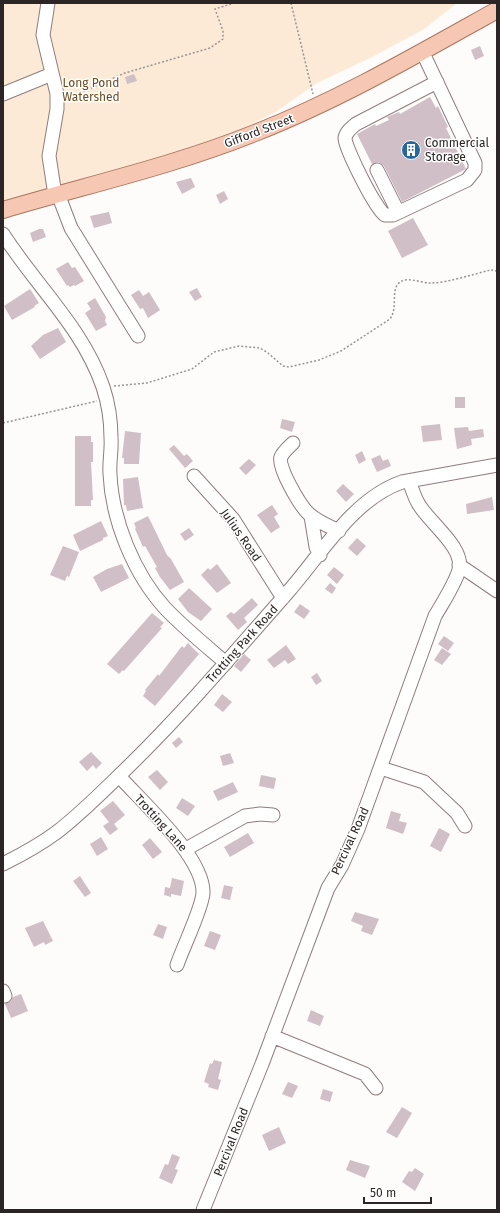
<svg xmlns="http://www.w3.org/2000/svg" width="500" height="1213" font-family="'Fira Sans',sans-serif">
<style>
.green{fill:#fcead6}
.building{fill:#d0bfc6}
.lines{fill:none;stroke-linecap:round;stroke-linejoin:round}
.minor-casing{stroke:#8e7e7d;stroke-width:15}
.major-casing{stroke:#ab765f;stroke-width:18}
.path{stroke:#999494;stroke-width:1.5;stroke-dasharray:2 2;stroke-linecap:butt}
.minor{stroke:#fff;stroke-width:13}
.major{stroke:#f6c7b2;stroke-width:16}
.labels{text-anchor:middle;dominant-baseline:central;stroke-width:3;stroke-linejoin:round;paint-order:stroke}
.park-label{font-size:12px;fill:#6d4c20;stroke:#fff}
.street-label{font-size:12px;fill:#2c2525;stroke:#fff}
.poi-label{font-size:12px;fill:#2c2525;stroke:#fff;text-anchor:start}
</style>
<rect width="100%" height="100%" fill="#fefbfb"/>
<path class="green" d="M3,3H457L424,29L374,56L317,83L277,111L203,150L3,207Z"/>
<path class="building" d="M480,46L484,56L475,60L471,50Z
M134,74L137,81L127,84L125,77Z
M430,97L436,108L438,106L448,127L446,128L466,169L402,202L384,166L378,162L372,164L357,134L375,124L376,126L389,120L387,117L399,112L400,114Z
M191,178L195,187L182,194L176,182Z
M224,191L228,199L220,204L216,195Z
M109,212L112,223L94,228L90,216Z
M413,218L428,245L402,258L388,231Z
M39,229H43L46,237L33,242L30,233Z
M68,262L72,268L75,267L84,281L75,286L74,285L70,287L68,285L67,286L56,269Z
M197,288L202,297L195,301L189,292Z
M30,289L39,303L34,306L35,307L12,320L4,306Z
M139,290L143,296L149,292L160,310L148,318L143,308L140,309L131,295Z
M95,298L106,317L105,321L107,325L96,331L85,313L91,309L87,303Z
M58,328L66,342L40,359L31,346L43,335Z
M455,397H465V408H455Z
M282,419L295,422L292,432L280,428Z
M440,424L442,440L423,442L421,426Z
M468,427L469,431L483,429L484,437L471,439L472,445L457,449L454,428Z
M125,431L141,433L139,464H124V458H122Z
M75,436H91V442H93V462H91L93,500H91V506H75Z
M174,445L184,456L187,454L193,461L185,468L169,449Z
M362,451L366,460L359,464L355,455Z
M380,455L383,461L388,459L391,466L377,472L371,459Z
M249,459L256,465L246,475L239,468Z
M138,477L143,508L127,511L126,505H124L123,479Z
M343,484L354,494L346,502L336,491Z
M492,497L494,510L467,514L466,504Z
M272,505L278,514L274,517L280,527L271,533L257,515Z
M148,516L167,555L171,559L184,582L170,590L160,577L155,568L157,567L145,546L143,547L135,529L136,528L134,523Z
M101,521L108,536L103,538V540L80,551L73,535Z
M189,528L194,535L185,541L180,534Z
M357,538L366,546L357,556L348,548Z
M63,546L79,552L69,577L67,576L65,581L50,575Z
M122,564L129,578L101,592L93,577L107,569Z
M217,564L231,583L217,593L201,575L208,568L210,570Z
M334,567L344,575L337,584L327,575Z
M330,583L336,588L332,594L325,589Z
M189,588L212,609L201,621L188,612L178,599Z
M252,598L258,605L244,618L247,622L238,630L226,616L231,612L234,614Z
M300,604L310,611L304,619L294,612Z
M152,613L164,623L160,627L162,628L124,671L123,670L119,674L107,664Z
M444,636L454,643L448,651L438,644Z
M188,643L199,654L155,706L143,696L146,691L145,690L158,674L159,676L182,646L184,648Z
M286,645L296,659L288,664L285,660L274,668L267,660Z
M442,648L451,654L442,665L434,660Z
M244,654L251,660L241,672L234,666Z
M317,673L322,681L316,685L311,677Z
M222,694L232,702L223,712L214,705Z
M179,737L183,742L176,748L172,743Z
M91,752L102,763L96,769L93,765L87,771L79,762Z
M230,753L234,763L223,766L220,756Z
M157,770L168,782L160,790L148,777Z
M261,775L276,778L274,789L259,786Z
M233,782L238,792L218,801L213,791Z
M182,798L195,806L188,816L176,808Z
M113,801L125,815L114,824L118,829L110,835L103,826L109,822L100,811Z
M391,811L401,814L399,821L407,823L403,834L386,828Z
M439,828L450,834L441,852L430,846Z
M248,833L254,843L230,857L224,847Z
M101,837L108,849L97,856L90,844Z
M150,838L162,852L153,859L142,845Z
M80,876L91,893L85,897L73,881Z
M172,878L184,881L181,896L171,894V897L164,895L165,887L170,888Z
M224,885L233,887L230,900L221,898Z
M355,912L379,919L372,935L361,931L363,926L351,921Z
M43,921L53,941L45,945L44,942L34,947L25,928Z
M158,924L167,927L163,939L153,935Z
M210,931L221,935L215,950L204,946Z
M21,994L28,1011L11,1018L5,1004L11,1001L13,997Z
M311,1010L324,1016L320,1026L307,1021Z
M214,1060L222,1062L218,1079L221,1080L218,1090L208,1087L209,1084L204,1082L210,1063L212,1064Z
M288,1082L298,1086L292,1098L282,1094Z
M323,1089L333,1092L330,1102L320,1099Z
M402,1107L412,1113L397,1138L386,1132Z
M279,1127L286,1143L269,1151L262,1135Z
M172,1154L180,1157L175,1169L178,1170L172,1184L159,1178L165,1164L168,1165Z
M350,1160L370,1166L365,1178L346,1170Z
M415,1168L424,1174L415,1191L402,1182L409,1171L412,1172Z"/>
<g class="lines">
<defs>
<path id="minor" d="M48,3L43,35L57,94V109L49,156L55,195
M422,51L475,163V170L467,180L393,215H385C376,210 345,148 345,138C346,132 351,128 356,124L437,82
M3,94L52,74
M377,170L398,212
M58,194L71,228L138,336
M3,234C36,286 83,328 103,387C108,402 111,422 111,438C112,450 109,462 110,474C112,520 134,574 165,608C184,628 205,645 226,663
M293,443C289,447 283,452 281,457C277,467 301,507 309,514C318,522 328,526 339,531
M194,476L233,519L283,598
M311,516L316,547L320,555
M459,565L497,591
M381,768L424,782L457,813L465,826
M119,776C142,802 204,857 203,893C202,909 183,947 177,965
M186,849L245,816L260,814L273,815
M3,864C21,855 41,844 57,832C83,812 106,788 129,766C185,711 236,651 288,592C322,553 353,499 402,482L497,465
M3,991L5,996
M272,1036L365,1074L376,1088
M203,1210L262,1064L328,888L342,865L358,829L435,616C443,602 454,586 459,570C465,547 428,522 418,503C414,496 412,488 409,481"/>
<path id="major" d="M3,210C87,185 173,166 255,133C339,100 418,54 497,10"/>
</defs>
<use href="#minor" class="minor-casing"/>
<use href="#major" class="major-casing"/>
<path class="path" d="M291,3L313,94
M69,98L125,73L210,48L223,39V31L215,9L234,3
M114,386L147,383L192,369L214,352L239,346L260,348L268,353L283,366L289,367L319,360L341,351L390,319C398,308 391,292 398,284C405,275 420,283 430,283C448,283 473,274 491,270L497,271
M3,423L97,401"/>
<use href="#minor" class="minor"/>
<use href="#major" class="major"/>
</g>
<defs>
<symbol id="building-disc" viewBox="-11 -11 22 22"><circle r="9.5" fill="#26679d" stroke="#fff"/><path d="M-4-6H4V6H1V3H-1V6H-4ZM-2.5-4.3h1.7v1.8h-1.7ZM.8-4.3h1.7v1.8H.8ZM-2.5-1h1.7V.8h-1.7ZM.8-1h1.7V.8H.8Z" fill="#fff"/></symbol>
</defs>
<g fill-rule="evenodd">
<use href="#building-disc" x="400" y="139" width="22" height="22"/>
</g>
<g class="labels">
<g class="park-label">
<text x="91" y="83">Long Pond<tspan x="91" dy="14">Watershed</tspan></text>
</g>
<g class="street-label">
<text transform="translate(259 131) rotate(-21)">Gifford Street</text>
<text transform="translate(241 535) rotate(55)">Julius Road</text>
<text transform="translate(242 644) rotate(-48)">Trotting Park Road</text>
<text transform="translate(161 823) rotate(48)">Trotting Lane</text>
<text transform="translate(350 841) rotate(-65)">Percival Road</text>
<text transform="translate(231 1142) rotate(-68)">Percival Road</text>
</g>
<g class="poi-label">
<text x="425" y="143">Commercial<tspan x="425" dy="14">Storage</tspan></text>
</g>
</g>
<rect width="500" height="1213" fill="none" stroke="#2c2525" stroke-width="8"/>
<path d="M364 1197v6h67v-6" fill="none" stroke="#2c2525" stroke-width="2"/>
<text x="370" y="1197" font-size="12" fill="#2c2525" stroke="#ffffff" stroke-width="3" paint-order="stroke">50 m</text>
</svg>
